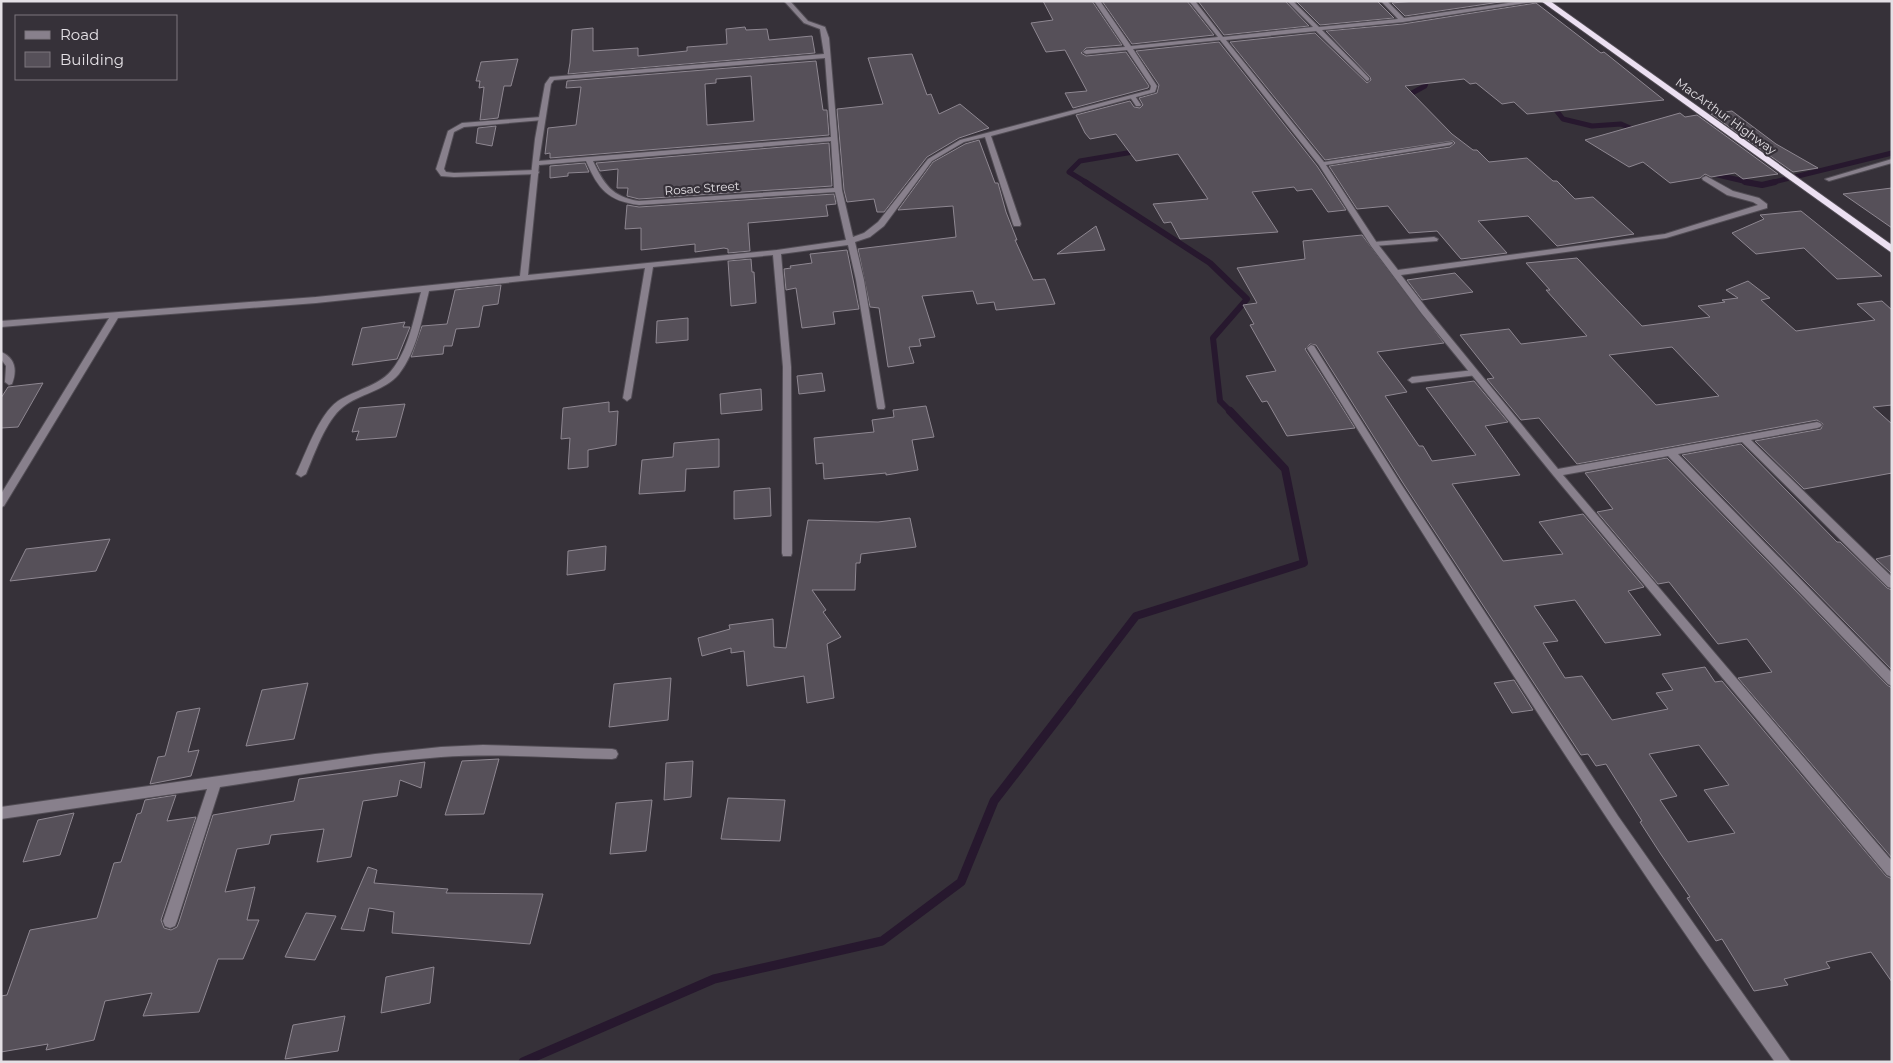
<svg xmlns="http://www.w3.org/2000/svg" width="1893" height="1063" font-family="Montserrat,sans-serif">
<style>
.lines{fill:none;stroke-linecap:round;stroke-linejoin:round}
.stream-far3{stroke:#27182e;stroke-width:5}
.stream-far2{stroke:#27182e;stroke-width:6}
.stream-far1{stroke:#27182e;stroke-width:8}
.stream{stroke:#27182e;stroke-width:9}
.building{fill:#565059;stroke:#8e8791;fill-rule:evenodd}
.service-casing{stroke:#524d55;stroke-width:2}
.minor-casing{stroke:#524d55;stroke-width:2}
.trunk-casing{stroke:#524d55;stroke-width:2}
.service{fill:#88808c;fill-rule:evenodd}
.minor{fill:#88808c;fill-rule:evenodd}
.trunk{fill:#ece0f2;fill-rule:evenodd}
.labels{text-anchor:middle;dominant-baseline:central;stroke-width:4.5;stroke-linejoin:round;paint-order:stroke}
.far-street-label{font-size:12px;fill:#e4e0e5;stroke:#363139}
</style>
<rect width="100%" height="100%" fill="#363139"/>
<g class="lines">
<path class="stream-far3" d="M1403,98L1425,86L1429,75
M1551,104L1563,119L1592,126L1621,124L1637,131
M1709,173L1752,183
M1087,183L1069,172L1080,161L1139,151
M1770,183L1892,153"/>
<path class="stream-far2" d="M1085,182L1210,263L1247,299L1213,338L1220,401L1231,412
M1745,182L1762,185L1775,182"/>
<path class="stream-far1" d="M1071,701L1136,616L1304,563L1285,469L1230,411"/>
<path class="stream" d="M523,1062L714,979L882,941L961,882L994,801L1072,700"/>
</g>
<path class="building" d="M1043,1H1092L1122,45L1086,48L1081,53L1086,56L1126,52L1149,86L1148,88L1073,108L1065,93L1087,91L1065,50L1046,52L1031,23L1053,20Z
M1102,1H1187L1214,35L1132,44Z
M1198,1H1285L1309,26L1224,35Z
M1296,1H1377L1394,18L1320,25Z
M1415,1H1507L1405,16L1392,3Z
M1536,3L1601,53L1604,52L1664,100L1527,114L1514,102L1502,104L1476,83L1470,84L1464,79L1405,86L1452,134L1473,150H1477L1489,162L1527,158L1553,181H1557L1575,199L1593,197L1634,234L1557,246L1528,216L1478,221L1507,253L1461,259L1437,231L1409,233L1388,206L1357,209L1329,166L1450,147L1455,143L1453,141L1325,160L1230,42L1315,33L1367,83L1371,80L1370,77L1326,31L1403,24Z
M745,27L746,30L767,29L769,40L812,36L815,53L568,74L570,63L572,30L593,28V51L638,48V56L687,51V47L727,44L726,29Z
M1219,42L1317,166L1346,210L1328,212L1312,189L1297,191L1294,187L1252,192L1278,232L1180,239L1171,222L1164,223L1153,204L1208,199L1178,154L1136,161L1116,134L1090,139L1085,133L1076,115L1130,101L1134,107L1140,108L1143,105L1139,98L1157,93L1159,85L1136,51Z
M912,54L927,95L931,94L939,114L960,104L989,128L959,138L927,157L884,212H877L874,199L847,202L844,190L837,109L883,104L868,58Z
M518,59L511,86H504L498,118L480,120L484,87L479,88L480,81H476L481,62Z
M816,61L823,110H827L829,135L550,158V153L545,154L548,128L576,125L581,87L566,88L567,81ZM751,76L754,121L707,125L705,84L716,83V79Z
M1732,111L1776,144L1818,168L1793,172L1711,114Z
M1680,113L1685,117L1697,115L1778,174L1743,179L1735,173L1711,177L1705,174L1700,178L1670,183L1643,162L1629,167L1585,140Z
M496,126L492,146L476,143L478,128Z
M979,140L995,183H998L1006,212L1017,240H1015L1033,280L1045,279L1055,304L996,310L994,302L977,304L973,291L922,296L935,337L919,339L921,346L909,347L914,363L888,367L879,308L870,307L858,249L956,237L953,206L898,210L933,162L965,144Z
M829,143L832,186L639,199L627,196L628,188H617L618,169L600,171L596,163Z
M585,163L589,172L568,173V176L550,178V166Z
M1892,188V228L1843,194Z
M834,194L836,204L826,205L828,216L748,223L750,251L728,253V249L724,248L695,252V244L641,250V228L625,229L627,205L639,207Z
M1801,211L1882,276L1837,279L1804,248L1756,254L1732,233L1764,219L1760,215Z
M1096,226L1105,250L1057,254Z
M1362,235L1444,343L1377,352L1407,392L1385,396L1419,446H1423L1432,461L1476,455L1426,388L1474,381L1508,422L1485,426L1520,475L1452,484L1503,561L1563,554L1539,522L1583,514L1644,587L1628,591L1661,635L1605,643L1575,600L1534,606L1558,641L1543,643L1565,678L1582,676L1612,720L1668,709L1656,693L1673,690L1662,674L1705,667L1715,682L1722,681L1886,876L1892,879V982L1871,952L1826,962L1830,968L1784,979L1788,985L1754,991L1722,939L1716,941L1687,898L1690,897L1660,853L1640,822L1642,821L1606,764L1596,766L1588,754L1581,755L1403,483L1316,345L1310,344L1305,349L1355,428L1287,436L1267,401L1262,402L1246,376L1276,371L1250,325L1254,324L1243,305L1257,303L1237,268L1305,259L1303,241ZM1699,745L1729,785L1704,790L1735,833L1688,842L1660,800L1677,796L1649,754Z
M847,250L859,309L833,312L835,324L802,328L796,288L786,290L784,269L791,268L790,266L812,263L810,254Z
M1577,258L1642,326L1710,317L1698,306L1725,302L1722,300L1738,298L1726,290L1748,281L1770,298L1761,300L1796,331L1875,320L1857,304L1882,301L1892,310V405L1873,407L1892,424V473L1804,489L1755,441L1821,429L1823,424L1817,420L1577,464L1539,418L1521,420L1487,379L1494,378L1460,335L1509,329L1521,344L1587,336L1546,290H1550L1526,263ZM1672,347L1719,396L1656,405L1609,355Z
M751,259L752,272H754L756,303L731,306L728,261Z
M1455,273L1473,292L1422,300L1407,280Z
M501,285L498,304L483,306L479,327L456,329L452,346H444L443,354L411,357L422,326L447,324L455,290Z
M688,318V340L656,343L657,321Z
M405,322L403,327H410L397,359L352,365L362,328Z
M822,373L825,391L799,394L797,376Z
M43,383L18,427L1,428V398L8,387Z
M761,389L762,410L721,414L720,394Z
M609,402V412L618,411L616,445L588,450V467L568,469L570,438L561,439L563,408Z
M405,404L396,437L356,440L359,431L352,432L359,408Z
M926,406L934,437L912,440L918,470L886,475V473L824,479L823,463L816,464L814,438L874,432L872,420L894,417L893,410Z
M719,439V467L686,469L685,491L639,494L642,460L673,457L674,443Z
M1741,444L1837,542H1840L1887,588L1892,590V670L1682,455Z
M1667,458L1887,685L1892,688V858L1738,678L1772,672L1747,639L1718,644L1669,582L1658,584L1597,512L1613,509L1585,473Z
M770,488L771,516L734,519V491Z
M910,518L916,547L861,554L860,563H856L855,590H812L826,610L823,612L841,637L827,644L834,698L807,703L804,676L747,686L744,651L731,653V648L702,656L698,638L730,629L729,625L773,619L774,647L786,648L808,520L878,522Z
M110,539L96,571L10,581L26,549Z
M606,546L605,570L567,575L568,551Z
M1892,555V574L1876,559Z
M671,678L668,720L609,727L614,684Z
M1514,680L1533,710L1512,713L1494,683Z
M308,683L294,739L246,746L262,690Z
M200,708L188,752L199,750L191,776L150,784L158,757L165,756L177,712Z
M499,759L484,814L445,815L462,761Z
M693,761L691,797L664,800L666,763Z
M425,762L421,788L400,780L397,796L363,801L351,857L317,862L324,829L271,835L269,844L237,849L225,892L255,887L247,920H259L243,959H218L199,1012L143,1016L152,993L105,1001L94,1040L46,1050L48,1044L1,1052V996L7,995L30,930L97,918L114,863L121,862L137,814L141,813L145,800L176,795L167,821L196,817L161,920L164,928L171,930L177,927L179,922L213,815L294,801L299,779Z
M728,798L785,800L780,841L721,839Z
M652,800L646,851L610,854L616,803Z
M74,813L60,855L23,862L38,820Z
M368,867L377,870L374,883L448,889L446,893L543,894L530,944L392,933L394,912L369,908L364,931L341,929Z
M306,913L336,916L315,960L285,957Z
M434,967L430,1003L381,1013L386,977Z
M345,1016L338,1051L285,1059L293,1025Z"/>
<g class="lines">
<defs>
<path id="service" d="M1131,96H1135L1141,105L1140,106H1136L1130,97Z
M541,117L543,118V120L464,127L454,132L444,169L446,172L454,173L535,170L539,172L538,174L454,177L441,176L436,169L448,131L462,123Z
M1434,237L1438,239L1437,241L1374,246L1370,244L1374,242Z
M1,352C16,358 17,371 12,384L9,385L5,382L6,366L1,359Z
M1474,370L1477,371L1478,373L1477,375L1412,383L1408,380L1412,377Z"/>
<path id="minor" d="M784,1H790L808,21L825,27L829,38L842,190L853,237L864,233L878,222L928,159L960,140L1150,90L1151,86L1127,50L1086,54L1083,52L1086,50L1125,47L1094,1H1100L1131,46L1218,37L1189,1H1195L1223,37L1313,27L1287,1H1293L1319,27L1398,19L1381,1H1387L1404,18L1522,1H1539L1403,22L1322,30L1369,78V80L1367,81L1316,31L1226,40L1324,162L1452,142L1453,143L1450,145L1326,165L1377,243L1398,270L1665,234L1758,205L1753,202L1727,195L1703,180L1702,178L1706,176L1733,191L1759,198L1767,204V208L1666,238L1401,275L1428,310L1558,469L1817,422L1820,423L1822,425L1820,427L1817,428L1751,440L1892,577V588L1888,587L1742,442L1678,454L1892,673V686L1888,684L1668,456L1563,475L1892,861V877L1887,875L1553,475L1422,314L1371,246L1319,165L1220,40L1133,49L1157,86L1155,92L991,136L1021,224L1020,226H1014L1013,224L985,137L964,142L932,161L884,226L870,237L855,242L864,280L885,407L884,409H878L877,407L856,280L848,245L781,254L791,367L792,553L791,556H783L782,553L783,367L773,255L653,267L631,398L627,401L623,398L645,268L429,291C422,318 417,351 399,374C385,391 359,394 343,407C326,420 314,455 306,474L301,477L296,474C306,453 319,414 338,401C355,390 378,386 391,371C409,350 414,317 421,292L316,303L118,318L4,506L1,507V494L109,318L1,327V321L316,297L520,276L535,139L545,84L550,77L824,54L820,29L804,23ZM825,58L831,137L539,161L551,84L554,80ZM831,141L834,188L639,201C612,197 604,184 593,161ZM586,161C598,189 608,201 639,205L835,192L846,240L777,250L528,275L539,165Z
M1892,159V163L1829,181L1825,179Z
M1311,345L1314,346L1401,484L1618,816L1791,1062H1775C1609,830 1457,590 1307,348Z
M483,745L612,749L616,750L618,754L616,758L612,759C555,758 498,753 441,757C367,763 293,776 220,787L177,921L175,926L170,928L165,926L163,921L207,789L1,819V807L375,754L441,747Z"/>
<path id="trunk" d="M1541,1H1550L1892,245V253Z"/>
</defs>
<use href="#service" class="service-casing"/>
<use href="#minor" class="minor-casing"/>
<use href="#trunk" class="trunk-casing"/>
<use href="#service" class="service"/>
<use href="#minor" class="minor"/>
<use href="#trunk" class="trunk"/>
</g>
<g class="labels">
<g class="far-street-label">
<text transform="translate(1726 116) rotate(36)">MacArthur Highway</text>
<text transform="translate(702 188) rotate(-4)">Rosac Street</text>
</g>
</g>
<rect width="1893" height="1063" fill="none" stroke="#e4e0e5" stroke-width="5"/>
<rect x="15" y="15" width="162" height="65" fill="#363139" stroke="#7c777e"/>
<rect x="25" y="31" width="25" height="8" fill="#88808c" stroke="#7c777e"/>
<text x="60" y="40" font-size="15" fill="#e4e0e5">Road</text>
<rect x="25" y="52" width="25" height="15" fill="#565059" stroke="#7c777e"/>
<text x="60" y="65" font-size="15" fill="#e4e0e5">Building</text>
</svg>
